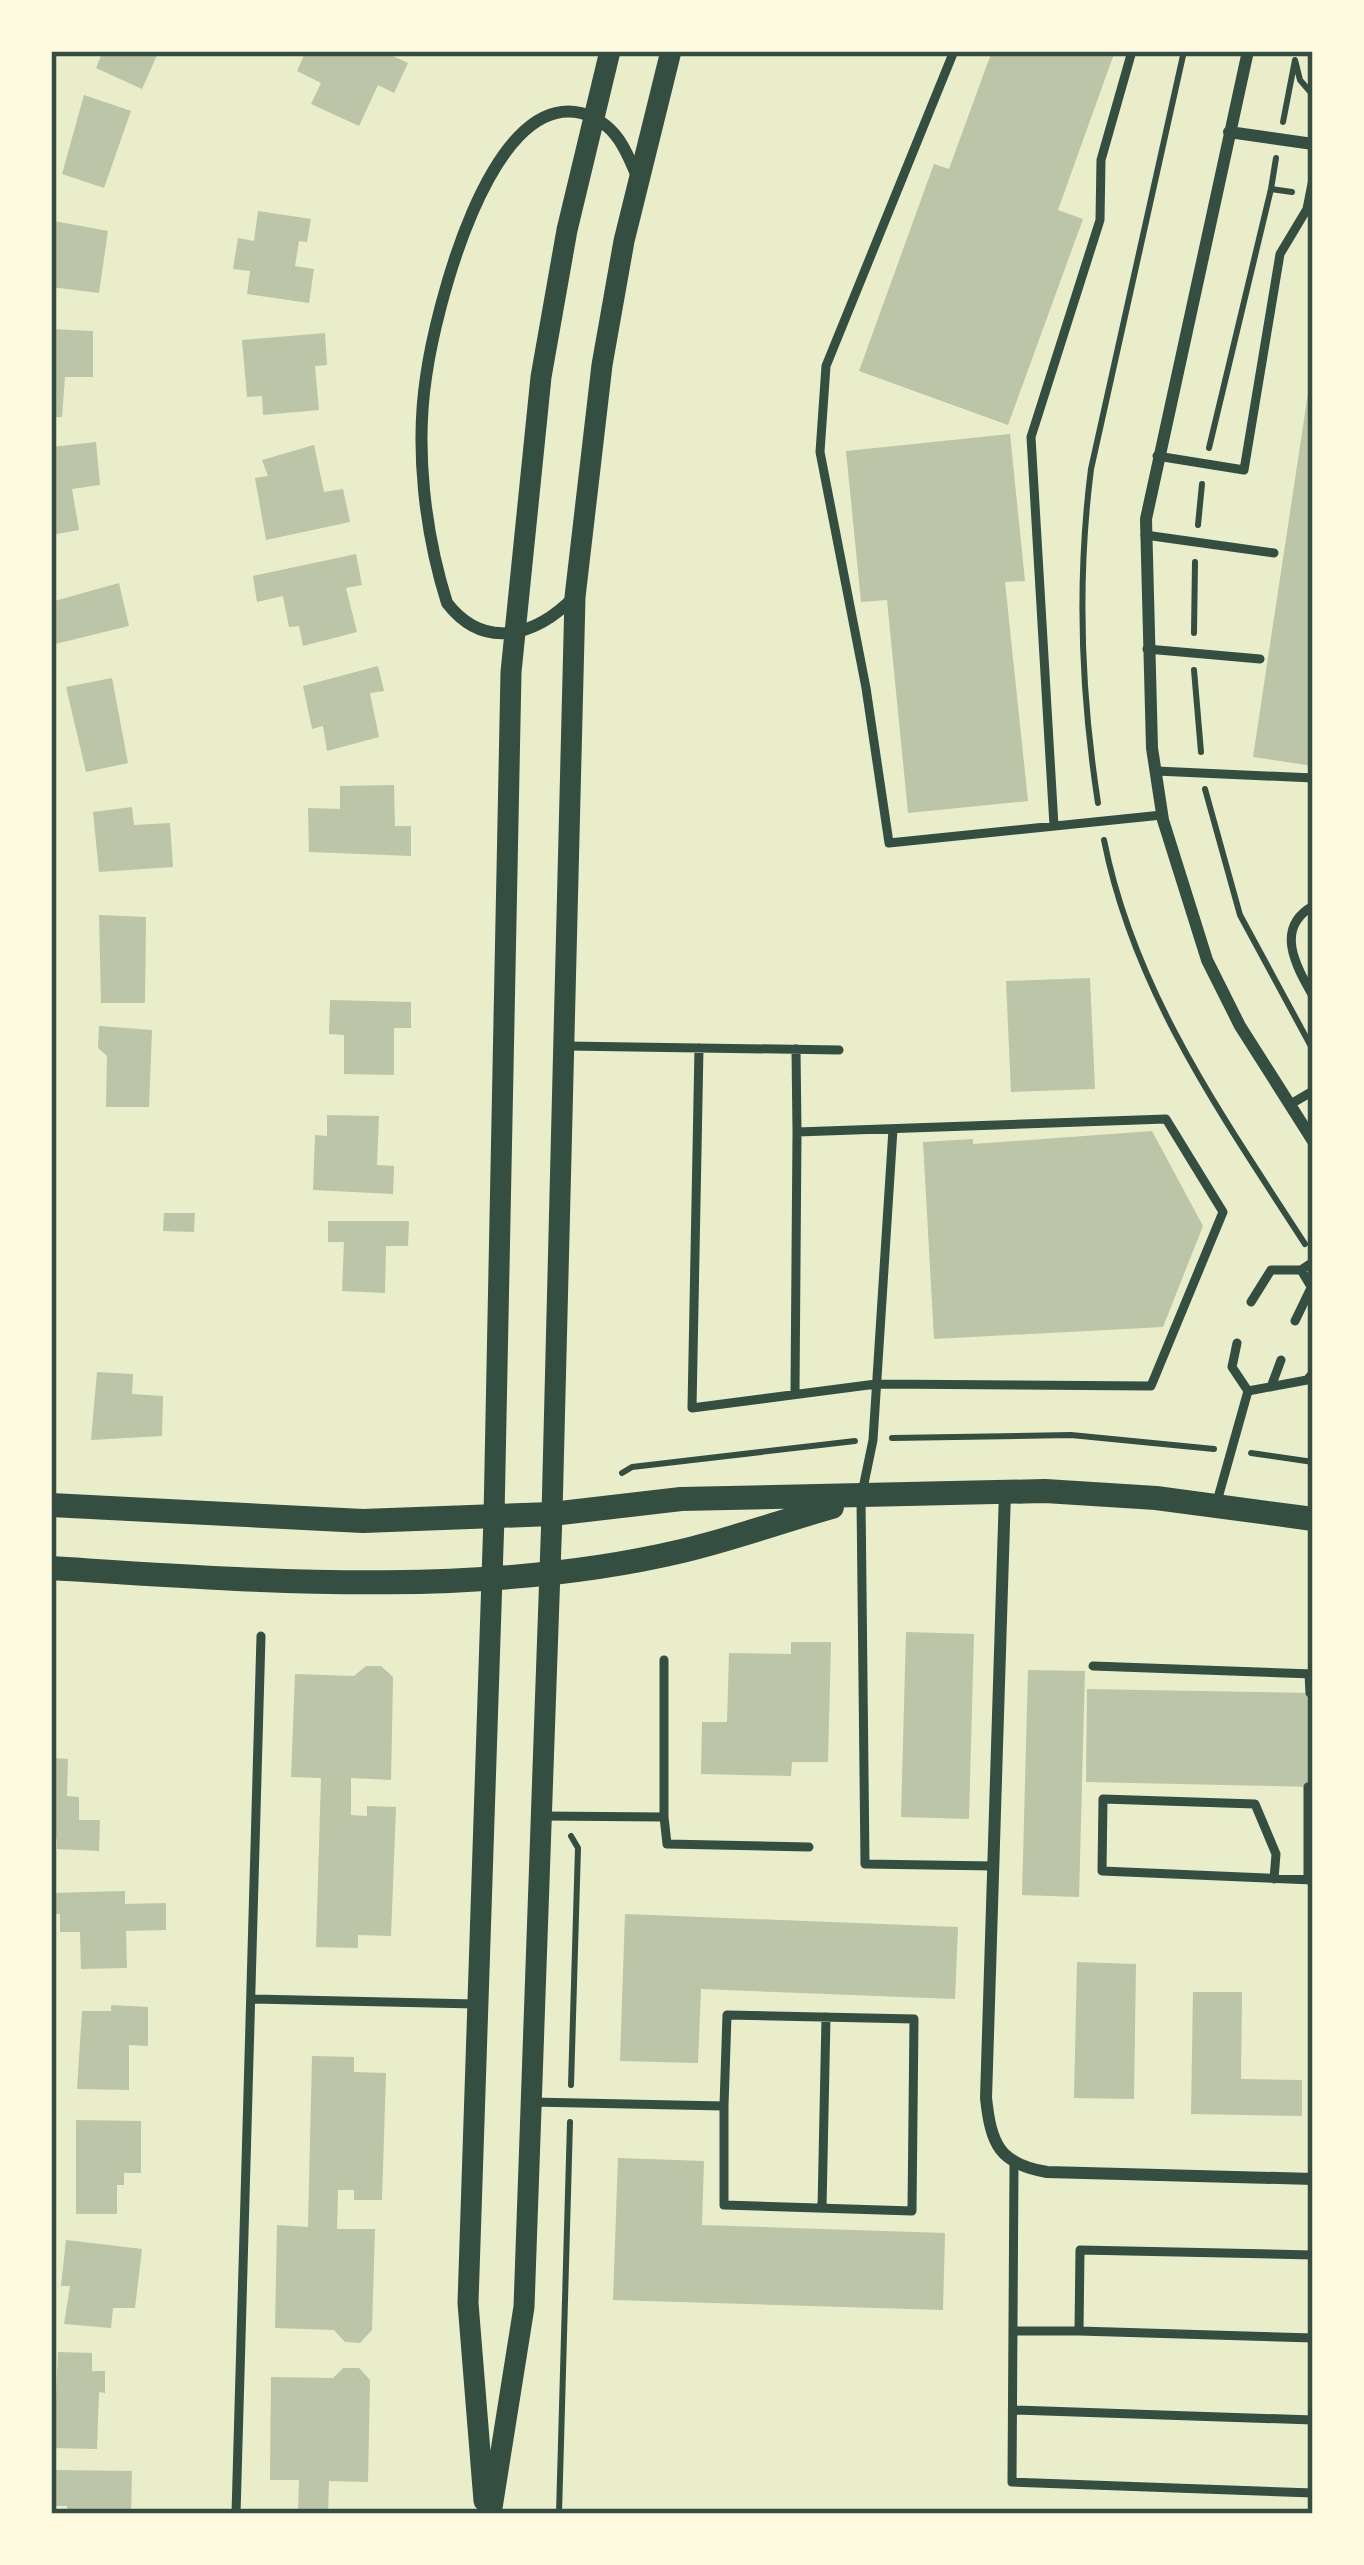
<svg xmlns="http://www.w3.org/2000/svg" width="1364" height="2565" font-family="Bitter,serif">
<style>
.building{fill:#bcc5a7}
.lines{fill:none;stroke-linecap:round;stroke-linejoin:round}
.path{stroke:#344e41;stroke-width:6}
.service{stroke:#344e41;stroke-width:9}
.minor{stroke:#344e41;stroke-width:12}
.tertiary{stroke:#344e41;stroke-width:21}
.secondary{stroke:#344e41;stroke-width:24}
.neatline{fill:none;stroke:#344e41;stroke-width:4.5}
</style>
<rect width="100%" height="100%" fill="#e9edc9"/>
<path class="building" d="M103,51H159L142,89L96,68Z
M306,51H382L408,63L394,93L378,85L359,126L311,104L321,83L297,71Z
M992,51H1115L1058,210L1083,219L1008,425L859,371L934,164L949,169Z
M84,95L131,111L104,188L62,174Z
M258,211L311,219L307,242L299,241L295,266L314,269L309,303L247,294L250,271L233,269L238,238L254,241Z
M54,221L108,231L99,293L51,287Z
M51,329L93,331V377H65L62,417H51Z
M325,333L327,365L315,366L319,410L263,415L262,396L247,397L242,340Z
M1310,380L1313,381V766L1253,757Z
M1010,434L1025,581L1005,582L1028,801L908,813L887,600L861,602L846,451Z
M96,442L100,485L72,489L79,530L51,535V447Z
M314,445L324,492L343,489L350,522L266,540L255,478L268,476L262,460Z
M356,554L362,585L346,588L357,632L303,646L299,626L289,627L283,596L257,602L253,576Z
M119,583L129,626L55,644L51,602Z
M378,666L384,691L370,693L379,737L327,751L323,726L312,729L303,686Z
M112,678L128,763L86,772L66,687Z
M394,785L395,826H411V856L309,852L308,808L340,809V786Z
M132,807L134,825L170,823L173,867L99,872L93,812Z
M99,915L146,917L145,1003H101Z
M1090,978L1095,1089L1011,1092L1006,981Z
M330,1000L411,1002V1028H394V1075L344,1074V1035L329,1034Z
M99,1026L152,1030L149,1107H106L107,1056L98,1048Z
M327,1115L379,1116L377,1165L394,1166L393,1194L313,1190L315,1135L327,1136Z
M1152,1131L1203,1226L1163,1327L934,1339L923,1142L973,1139V1144Z
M164,1213H195L194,1232L163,1231Z
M328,1221H409L408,1246H386L385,1293L342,1291L344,1242H328Z
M97,1372L133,1374L132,1394L163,1396L162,1436L91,1440Z
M906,1632L974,1634L969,1819L901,1817Z
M791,1642H831L828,1762H792L791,1776L701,1774L702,1722H727L729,1653L791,1654Z
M366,1666H381L393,1677L391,1780L351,1778V1815L367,1816V1806L396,1807L391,1936L358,1935V1948L316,1947L321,1778L291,1777L295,1674L354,1676Z
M1028,1670L1085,1671L1079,1897L1022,1895Z
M1087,1689L1313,1693V1787L1086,1782Z
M51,1758L68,1759L67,1796L79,1797V1820H100L99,1851L57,1849V1839H51Z
M125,1891V1904L166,1903V1930L126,1931L127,1968L81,1969L80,1932H60V1914H51V1893Z
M625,1914L958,1927L955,1999L701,1989L698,2063L620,2061Z
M1077,1962L1136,1964L1134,2099L1074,2098Z
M1193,1992H1242L1241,2079L1302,2080V2116L1191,2114Z
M111,2005L148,2007V2046L129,2045V2090L77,2089L82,2011H111Z
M312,2056L354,2057V2072L386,2073L382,2200H354V2190H338L337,2229H375L372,2330L360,2343L345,2342L334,2330L275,2328L277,2225L308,2227Z
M76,2120L141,2121V2173H124V2185H117V2214H76Z
M618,2158L704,2161L702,2225L945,2233L943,2310L613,2300Z
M66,2240L142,2249L135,2308H113L111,2328L64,2324L70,2286H61Z
M58,2352L92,2353V2371H105V2393L99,2392L97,2449L54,2448Z
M343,2368H359L370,2380L368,2482L329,2481L328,2514H298L299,2480H270L271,2377L333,2378Z
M56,2470L132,2471L131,2514H67V2506H56Z"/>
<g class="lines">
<path class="path" d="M1283,122L1295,60L1300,80L1313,95
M1276,158L1271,189L1292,192
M1209,448L1271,189
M1198,525L1202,484
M1194,633L1195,562
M1194,670L1201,752
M1205,789L1240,915L1313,1050
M1098,803C1081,693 1077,579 1091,469L1184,51
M1104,840C1134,992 1223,1117 1305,1244
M892,1438L1071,1435L1214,1449
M1251,1453L1313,1462
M622,1473L632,1467L855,1441
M571,2085L578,1848L571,1836
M559,2514L570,2122"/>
<path class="service" d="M954,51L826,366L820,452L866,688L889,843L1162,815
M1157,456L1244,470L1280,254L1307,209L1313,179
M1145,535L1274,553
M1147,649L1260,659
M1156,771L1313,778
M1054,826L1031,437L1100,220L1101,160L1132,51
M1313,906C1274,928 1296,966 1313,996
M567,1046L839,1050
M699,1048L692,1408L876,1384L1151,1386L1223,1212L1166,1119L797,1132L796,1049
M1289,1105L1313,1091
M893,1129L873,1440L861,1498L865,1864L994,1866
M1313,1262L1301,1270L1313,1290
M1251,1302L1271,1270H1301
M1295,1321L1311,1288
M1237,1343L1232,1367L1248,1391
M1271,1387L1281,1360
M795,1391L797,1132
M1216,1505L1248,1391L1307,1380L1313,1373
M1093,1666L1313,1674
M1309,1674L1310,1693
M1308,1787V1880
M541,1816L664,1817V1660
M664,1817L667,1844L809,1847
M1274,1879L1276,1854L1255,1804L1103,1799L1102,1871L1313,1880
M253,1999L475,2004
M531,2102L724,2106L727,2015L914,2019L912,2211L724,2205V2106
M1014,2165L1012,2482L1313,2493
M822,2208L826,2017
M1313,2255L1080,2250L1079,2331L1313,2338
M1015,2331H1079
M1013,2410L1313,2420
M236,2514L261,1636"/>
<path class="minor" d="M1248,51L1146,519L1152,748L1163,820L1207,960L1240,1026L1313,1141
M1229,132L1313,144
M574,597C537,635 485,652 447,603C425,533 415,450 426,377C435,312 489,91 581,113C615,122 626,149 638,179
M1005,1492L986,2098C991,2144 999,2164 1047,2172L1313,2179"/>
<path class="tertiary" d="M484,2501L468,2303L494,1517L511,672L541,377L567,230L610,51
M491,2514L524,2307L552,1514L575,597L602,365L624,241L671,51"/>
<path class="secondary" d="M51,1505L363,1521L552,1514L681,1499L1045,1491L1156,1498L1313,1519
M51,1568C258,1581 479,1599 682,1551C733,1539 782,1521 832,1507"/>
</g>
<rect width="1364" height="2565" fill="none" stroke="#fefae0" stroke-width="108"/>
<rect x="54" y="54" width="1256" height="2457" class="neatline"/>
</svg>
